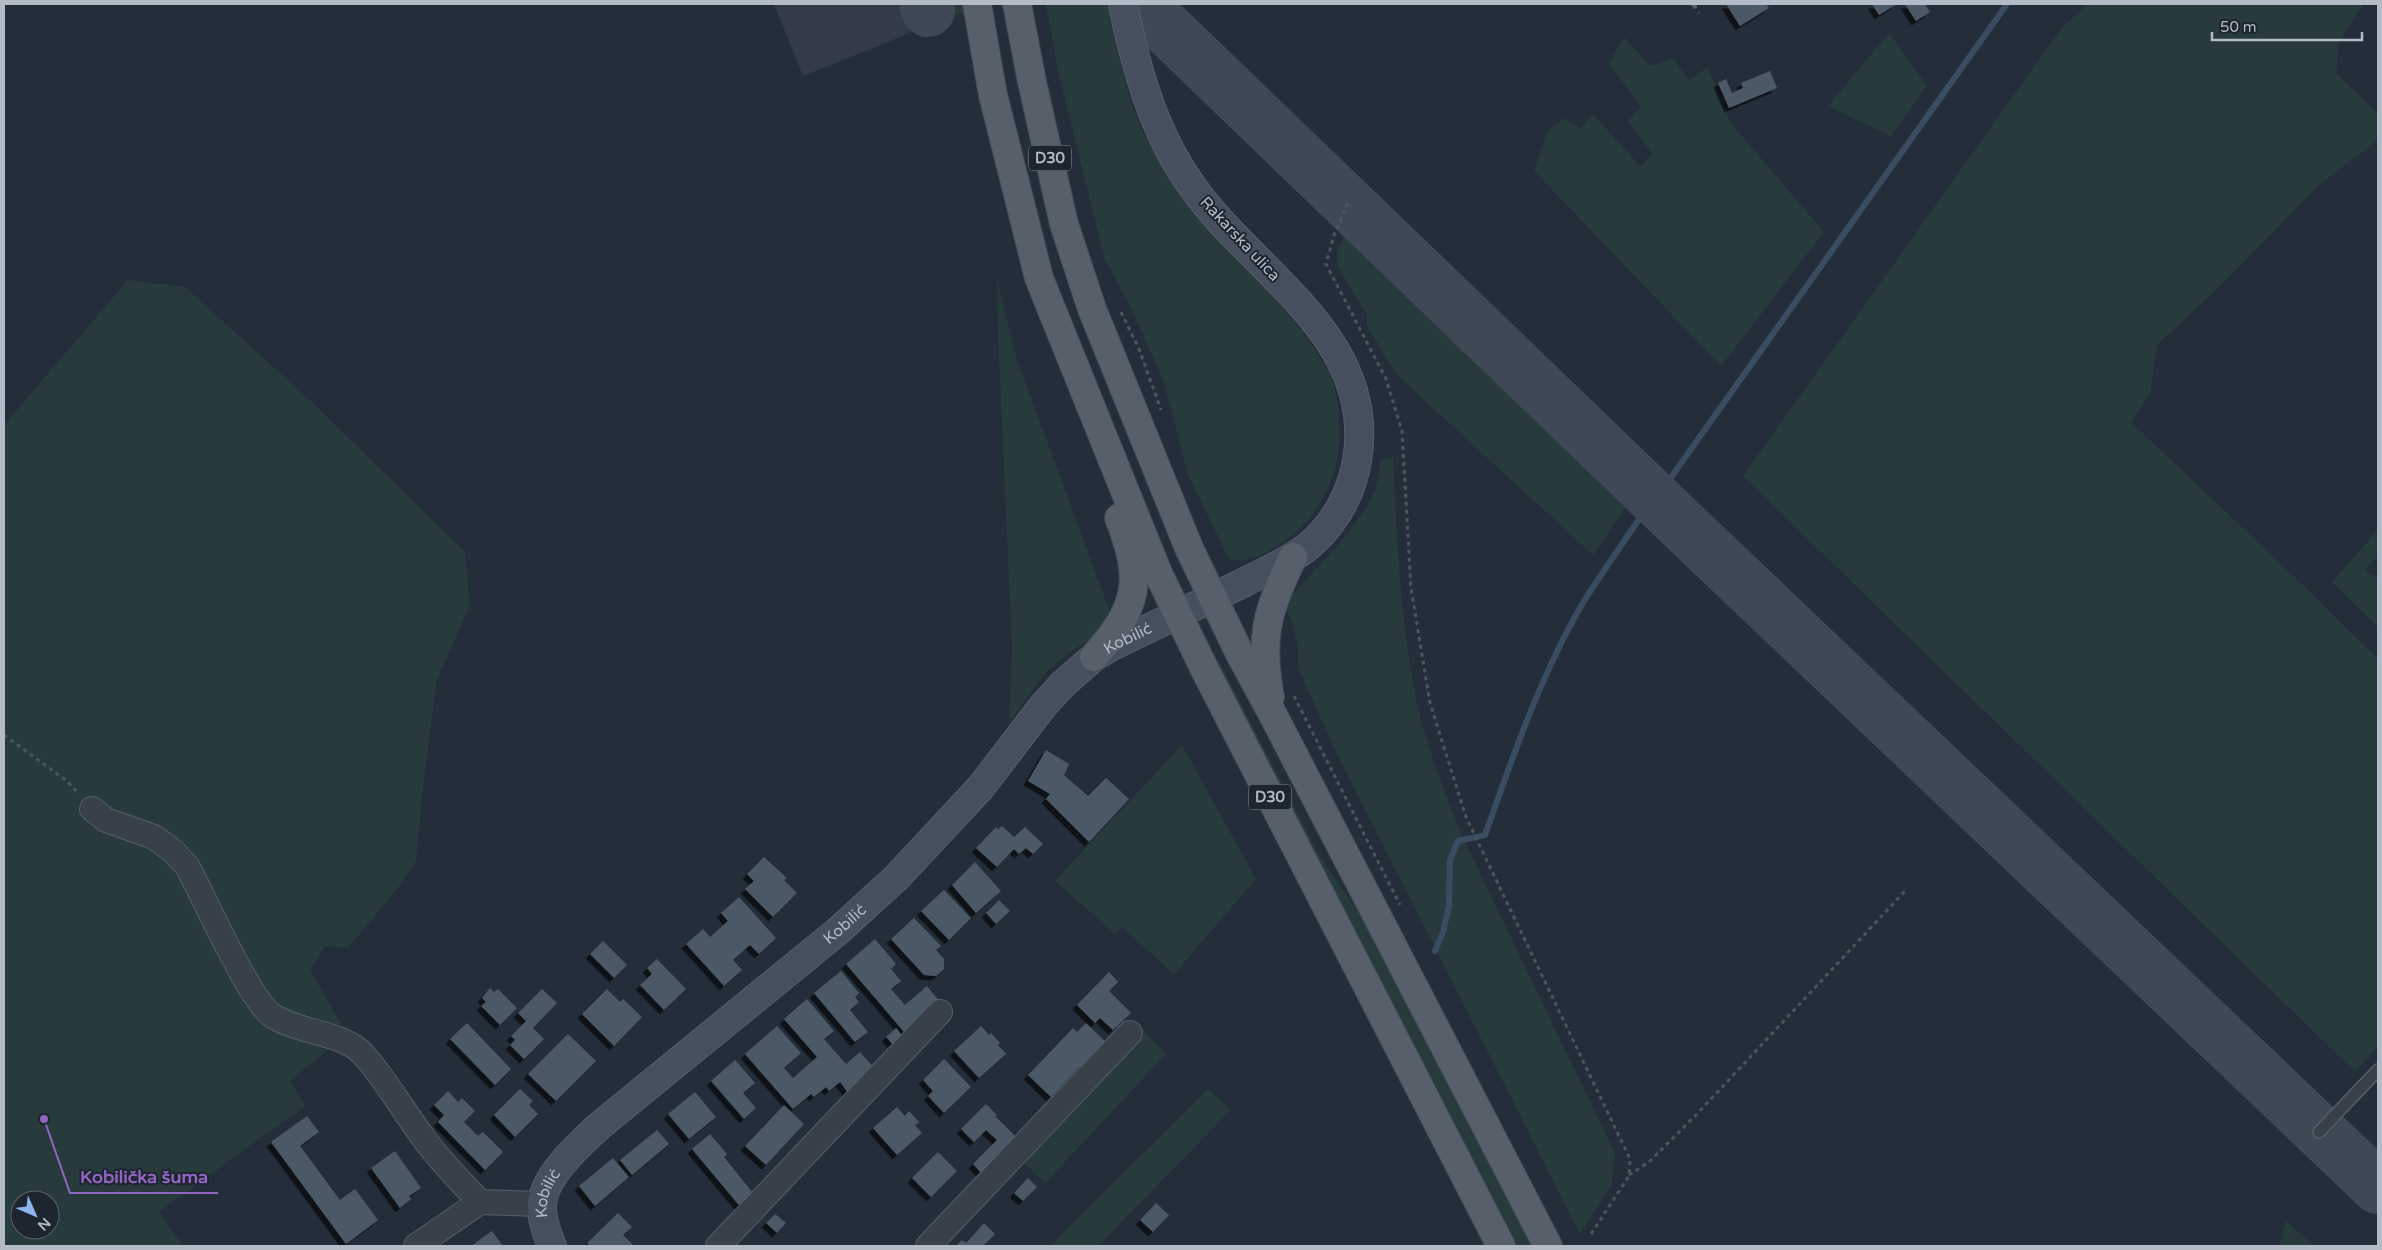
<svg xmlns="http://www.w3.org/2000/svg" width="2382" height="1250" font-family="'Varela Round',sans-serif">
<style>
.airport{fill:#323b47}
.green{fill:#273b3c;fill-rule:evenodd}
.lines{fill:none;stroke-linecap:round;stroke-linejoin:round}
.stream{stroke:#3a4c62;stroke-width:6}
.taxiway{stroke:#3f4956;stroke-width:54}
.building{fill:#4c5865;filter:url(#shadow)}
.lane-casing{stroke:#565e68;stroke-width:14}
.street-casing{stroke:#565e68;stroke-width:26}
.secondary-casing{stroke:#565e68;stroke-width:30}
.primary-casing{stroke:#414953;stroke-width:30}
.path{stroke:#46585a;stroke-width:3;stroke-dasharray:4 4;stroke-linecap:butt}
.lane{stroke:#38404a;stroke-width:11}
.street{stroke:#38404a;stroke-width:24}
.secondary{stroke:#464f5d;stroke-width:28}
.primary{stroke:#565f6a;stroke-width:28}
.rail{stroke:#5a6471;stroke-width:4;stroke-dasharray:5 5;stroke-linecap:butt}
.labels{text-anchor:middle;dominant-baseline:central;stroke-width:4;stroke-linejoin:round;paint-order:stroke}
.shield{fill:#1d252f;stroke:#868e99;stroke-width:1}
.shield-label{font-size:15px;font-weight:bold;fill:#b3bbc6}
.street-label{font-size:16px;fill:#b3bbc6;stroke:#1d252f}
.leader{fill:none;stroke:#9165c2;stroke-width:2}
.callout-dot{fill:#9165c2;stroke:#1d252f;stroke-width:2}
.callout-label{font-size:18px;text-anchor:middle;font-weight:bold;fill:#9165c2;stroke:#1d252f;stroke-width:4;stroke-linejoin:round;paint-order:stroke}
</style>
<defs>
<filter id="shadow"><feDropShadow dx="-4.5" dy="4.5" stdDeviation="0" flood-color="#0009"/></filter>
</defs>
<rect width="100%" height="100%" fill="#242e3a"/>
<path class="airport" d="M774,4H899L910,33L803,76Z"/>
<path class="green" d="M941,4H963L964,13L946,19Z
M1046,4H1110C1116,40 1122,76 1134,110C1144,139 1163,168 1179,193C1219,253 1282,294 1319,356C1323,364 1329,371 1332,379C1339,398 1339,419 1339,439C1339,474 1322,508 1296,532C1280,545 1250,566 1229,559L1188,475L1163,379L1129,304L1105,260L1058,70Z
M2089,4H2363L2339,43L2336,73L2378,114V140L2320,184L2220,286L2157,345L2150,394L2131,422L2302,584L2378,659V1046L2355,1072L1743,476L2063,26Z
M1889,33L1927,86L1891,136L1828,106Z
M1624,37L1650,66L1673,58L1689,80L1708,67L1730,122L1824,232L1721,366L1534,171L1547,132L1565,118L1580,129L1593,114L1641,167L1652,153L1628,121L1641,107L1609,64Z
M1349,228L1632,498L1593,555L1397,375L1367,326V315L1338,267L1337,251Z
M128,280L185,287L311,401L465,552L470,605L437,680L423,785L416,861L398,888L348,948L325,946L310,970L347,1034L290,1081L305,1106L159,1212L183,1246H4V425ZM20,1200H50V1230H20Z
M997,280L1016,357L1109,609L1107,623L1093,638L1070,652L1046,672L1009,723L1012,648L998,333Z
M1393,457C1397,539 1400,622 1417,703C1427,748 1445,793 1462,836L1615,1153L1611,1186L1580,1234L1338,756L1298,668V646L1292,622L1284,605C1311,571 1366,523 1377,483C1379,475 1379,467 1381,460Z
M2378,530V555L2365,571L2378,579V627L2332,582Z
M1220,663L1321,858L1368,926L1534,1246H1516L1217,665Z
M1182,745L1256,879L1174,974L1122,927L1115,934L1055,881Z
M1142,1029L1166,1054L1045,1183L1019,1158Z
M1208,1089L1231,1110L1098,1246H1050Z
M2286,1221L2314,1246H2279Z"/>
<g class="lines">
<path class="stream" d="M1667,483L2007,4
M1435,951L1443,932L1449,906L1450,860L1458,841L1485,835C1513,756 1541,674 1584,601C1603,571 1624,542 1643,513"/>
<path class="taxiway" d="M926,4L928,10
M1141,4L1674,517L2378,1187"/>
</g>
<path class="building" d="M1726,4H1766L1769,8L1740,26Z
M1872,4H1897L1879,15Z
M1905,4H1925L1930,12L1916,21Z
M1770,71L1777,88L1729,108L1718,83L1726,79L1732,93L1743,88L1741,83Z
M1046,750L1069,764L1064,775L1088,796L1106,778L1129,799L1089,842L1046,799L1050,794L1028,781Z
M1002,826L1014,837L1025,827L1043,844L1033,854L1026,848L1019,854L1014,849L997,867L976,848L996,827L998,829Z
M764,857L787,878L784,880L797,893L773,917L745,889L754,881L747,874Z
M975,862L1001,891L976,913L952,885Z
M944,890L971,918L949,940L921,911Z
M739,897L776,938L759,954L750,945L733,960L742,970L724,986L686,944L703,929L710,937L728,921L721,913Z
M999,900L1010,911L996,924L986,913Z
M914,918L941,946L936,950L944,959V969L936,976L924,975L891,939Z
M875,939L896,964L891,969L901,981L891,989L905,1005L927,986L941,1003L905,1033L846,964Z
M603,941L627,965L614,978L590,954Z
M657,959L686,989L664,1010L640,985L652,974L647,968Z
M841,971L859,993L855,997L859,1002L850,1010L868,1032L855,1042L814,993Z
M1109,972L1118,982L1109,991L1131,1013L1113,1030L1100,1018L1095,1023L1077,1005Z
M490,988L494,992L498,989L517,1008L500,1025L481,1006L486,1002L482,998Z
M542,989L557,1003L533,1028L544,1039L524,1059L510,1045L515,1040L511,1036L526,1021L518,1013Z
M607,989L620,1002L623,999L642,1017L614,1046L582,1014Z
M807,999L834,1031L824,1039L846,1064L860,1052L876,1070L849,1094L840,1082L829,1091L826,1087L814,1097L811,1094L793,1109L745,1054L777,1026L801,1053L784,1068L793,1078L817,1057L784,1019Z
M467,1023L511,1069L495,1085L450,1039Z
M1086,1023L1109,1045L1082,1068L1080,1066L1051,1097L1028,1075L1073,1028L1077,1032Z
M981,1026L989,1035L991,1033L1000,1043L998,1045L1006,1054L979,1078L954,1051Z
M896,1028L906,1040L896,1048L886,1037Z
M568,1034L596,1061L556,1101L528,1074Z
M944,1059L971,1087L944,1113L928,1096L933,1091L923,1080Z
M735,1060L755,1083L743,1093L756,1108L744,1119L711,1081Z
M520,1089L533,1101L529,1105L538,1114L515,1137L494,1115Z
M448,1091L458,1102L462,1098L475,1111L464,1122L478,1136L483,1132L503,1152L485,1170L438,1122L444,1115L434,1105Z
M695,1092L716,1117L689,1139L668,1114Z
M986,1104L997,1115L995,1116L1019,1140L984,1176L973,1164L997,1140L986,1130L974,1142L961,1129Z
M784,1105L804,1124L766,1165L745,1146Z
M897,1107L905,1116L909,1111L919,1122L915,1125L922,1133L897,1155L873,1128Z
M307,1116L319,1132L300,1146L340,1200L355,1189L378,1220L346,1244L271,1142Z
M657,1130L669,1144L632,1175L620,1160Z
M710,1134L727,1154L724,1157L757,1198L743,1210L692,1149Z
M395,1151L421,1188L409,1196L411,1199L400,1208L371,1168Z
M938,1152L957,1171L931,1197L912,1178Z
M613,1158L629,1177L595,1206L579,1186Z
M1028,1178L1037,1187L1023,1201L1014,1193Z
M1156,1203L1169,1215L1153,1232L1140,1220Z
M618,1213L632,1227L623,1235L634,1246H590L587,1243Z
M775,1214L786,1223L777,1233L766,1223Z
M984,1223L995,1234L983,1246H956L962,1240L966,1243Z
M492,1231L503,1246H471Z"/>
<g class="lines">
<defs>
<path id="lane" d="M2319,1132L2378,1070"/>
<path id="street" d="M92,809L106,820L154,837L173,851L187,866C204,896 250,1002 273,1016C299,1033 342,1032 363,1054C386,1080 404,1112 425,1140C441,1162 461,1182 480,1202L542,1204
M416,1246L480,1202
M718,1246L940,1012
M928,1246L1130,1033"/>
<g id="secondary">
<path id="s1" d="M552,1246C547,1234 541,1218 542,1205C543,1177 579,1145 598,1127L838,931L897,877L981,787L1043,706L1063,684L1094,657L1112,646C1156,625 1200,604 1243,583C1266,571 1290,561 1310,545C1335,523 1351,494 1357,461C1378,336 1253,274 1192,186C1153,132 1136,68 1123,4"/>
</g>
<path id="primary" d="M977,4L993,95L1039,278L1158,573L1205,670L1501,1246
M1017,4L1032,82L1064,224L1092,309L1189,548L1239,652L1272,713L1548,1246
M1094,657C1138,607 1144,581 1119,518
M1270,697C1259,637 1267,610 1293,557"/>
</defs>
<use href="#lane" class="lane-casing"/>
<use href="#street" class="street-casing"/>
<use href="#secondary" class="secondary-casing"/>
<use href="#primary" class="primary-casing"/>
<path class="path" d="M1348,203L1334,235L1326,264L1386,379L1402,431L1411,588L1430,703L1466,817L1630,1159L1629,1176L1591,1234
M1121,312L1139,349L1161,410
M1294,696L1400,905
M4,735L67,781L78,793
M1629,1175L1649,1162L1696,1115L1906,890"/>
<use href="#lane" class="lane"/>
<use href="#street" class="street"/>
<use href="#secondary" class="secondary"/>
<use href="#primary" class="primary"/>
<path class="rail" d="M1693,4L1699,13"/>
</g>
<g class="labels">
<g class="shield">
<rect x="1029" y="145.5" width="42" height="25" rx="4"/>
<rect x="1249" y="784.5" width="42" height="25" rx="4"/>
</g>
<g class="shield-label">
<text x="1050" y="158">D30</text>
<text x="1270" y="797">D30</text>
</g>
<g class="street-label">
<text transform="translate(1240 239) rotate(47)">Rakarska ulica</text>
<text stroke="none"><textPath href="#s1" startOffset="865">Kobilić</textPath></text>
<text stroke="none"><textPath href="#s1" startOffset="460">Kobilić</textPath></text>
<text stroke="none"><textPath href="#s1" startOffset="55">Kobilić</textPath></text>
</g>
</g>
<path class="leader" d="M44 1119L70 1193H218"/>
<circle class="callout-dot" cx="44" cy="1119" r="5"/>
<g class="callout-label">
<text x="144" y="1183">Kobilička šuma</text>
</g>
<rect width="2382" height="1250" fill="none" stroke="#b3bbc6" stroke-width="10"/>
<g transform="translate(35 1215) rotate(135)"><circle r="24" fill="#1d252f" stroke="#59616b"/>
<path d="M0-4L9 19L0 12L-9 19Z" fill="#8db6f1"/>
<text y="-8" font-size="14" font-weight="bold" text-anchor="middle" fill="#b3bbc6">N</text>
</g>
<path d="M2212 32v8h150v-8" fill="none" stroke="#b3bbc6" stroke-width="2.5"/>
<text x="2220" y="32" font-size="15" fill="#b3bbc6" stroke="#1d252f" stroke-width="4" paint-order="stroke">50 m</text>
</svg>
